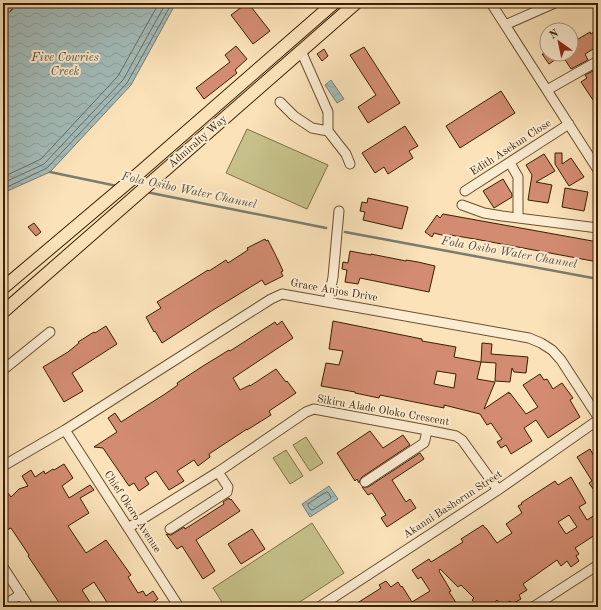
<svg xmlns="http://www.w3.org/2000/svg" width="601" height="610" font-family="'Old Standard TT',serif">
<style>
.green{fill:#c6c18a;stroke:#807045}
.water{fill:url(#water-waves);stroke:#797d70}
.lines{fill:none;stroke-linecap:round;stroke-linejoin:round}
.shore{stroke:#6e6e5d;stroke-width:1}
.stream{stroke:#797d70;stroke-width:2.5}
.ferry{stroke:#594e38;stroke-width:1;stroke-dasharray:5 4;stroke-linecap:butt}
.building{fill:#d38c72;stroke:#391f00;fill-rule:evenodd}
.minor-casing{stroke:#6a502e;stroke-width:11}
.major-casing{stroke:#391f00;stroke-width:14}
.minor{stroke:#fcecd2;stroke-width:9}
.major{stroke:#fbe2b9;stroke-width:12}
.labels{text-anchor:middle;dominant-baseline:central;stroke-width:4;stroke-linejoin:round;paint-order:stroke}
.street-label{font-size:11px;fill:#391f00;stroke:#fcecd2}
.water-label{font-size:12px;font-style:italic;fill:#594e38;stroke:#fcecd2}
</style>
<defs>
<pattern id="water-waves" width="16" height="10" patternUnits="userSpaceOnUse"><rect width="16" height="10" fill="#a3bcba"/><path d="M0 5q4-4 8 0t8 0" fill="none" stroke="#8da19e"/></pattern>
</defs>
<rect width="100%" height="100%" fill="#fbe2b9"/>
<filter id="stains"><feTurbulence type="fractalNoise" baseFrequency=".005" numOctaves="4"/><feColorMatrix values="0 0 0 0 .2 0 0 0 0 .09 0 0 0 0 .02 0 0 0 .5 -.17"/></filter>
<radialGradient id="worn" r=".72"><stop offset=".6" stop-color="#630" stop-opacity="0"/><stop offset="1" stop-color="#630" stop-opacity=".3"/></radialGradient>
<path class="green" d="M247,129L328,165L307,209L226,173Z
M306,437L323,463L310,471L293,445Z
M286,450L303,476L290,484L273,458Z
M312,523L344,573L292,607H225L213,588Z"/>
<path class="water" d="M3,3H176L131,85L50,172L3,193Z
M331,80L344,99L337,103L325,85Z
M329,486L338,499L310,517L302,504Z"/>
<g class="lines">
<path class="shore" d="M3,177L41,159L118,76L159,3
M3,183L44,164L123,80L166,3
M3,189L47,168L127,83L172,3
M327,492L329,493L331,498L313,510H311L308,506V504Z"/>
<path class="stream" d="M50,172L117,186
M146,192L326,228
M345,232L598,279"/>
<path class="ferry" d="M3,4V3
M3,18L18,3
M3,19L19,3"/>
</g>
<path class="building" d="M247,3H248L270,31L253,44L231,15Z
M598,29V46L585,54L588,60L571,69L562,55L549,64L542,54H571V47L575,44L573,42L590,32L591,34Z
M236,46L247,59L235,70L237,73L204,99L196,88L230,62L225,55Z
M364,47L400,103L368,123L358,107L376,95L350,55Z
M324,49L328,56L322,61L317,54Z
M593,71L598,80V97L593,100L581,82L587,78L585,75Z
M501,91L515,113L460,148L446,126Z
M405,126L418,146L409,151L413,158L388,174L384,167L375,173L362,153Z
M555,153H562V164L571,158L584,177L569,186L555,164Z
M544,154L555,171L536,182L552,185L548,203L528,200L532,175L526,165Z
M503,179L512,194V197L494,208L483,191Z
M565,188L588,192L584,211L562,207Z
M368,198L408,207L402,229L363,220L365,212L360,211L362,202L367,203Z
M443,214L598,242V262L475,239L450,235L449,237L434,233L432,237L425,232L437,215L440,218Z
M34,223L41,232L36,236L28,227Z
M265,239L266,241L268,240L278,260L283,271L281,272L283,276L265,285L262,280L213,310L162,343L155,331L154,332L146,317L161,308L157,302L208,270L209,271L226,260L228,263L248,250L247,248Z
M350,251L371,255V254L406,261V260L418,262L435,266L429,292L360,278L358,284L345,282L347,270L342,269L343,262L348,263Z
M282,321L293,338L233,378L240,390L250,385V386L276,369L286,382L287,381L296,393L269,411L271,415L247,430V429L209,454L210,457L198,466L194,460L177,471L184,481L169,490L156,471L145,478L149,484L139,491L134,483L129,486L103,448L94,447L117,432L108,418L115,413L121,422L165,394L178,385L177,383L203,366L229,350L230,351L275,322L277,325Z
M333,321L422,339V341L456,347L454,357L481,362L477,379L495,382L484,409L509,392V394L510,393L526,414L538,407L523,385L540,374L544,380L547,379L553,389L562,383L573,398L570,400L580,417L548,438L536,420L524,428L532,441L511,454L506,445L501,448L497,442L502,439L491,423L487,425L480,414L444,405V408L380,395L379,398L355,393V392L321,386L326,363L339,365L343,351L329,349ZM437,371L456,374L454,388L434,384Z
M106,326L117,344L72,373L83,391L64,402L43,367L68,352L79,343L78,342L94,332L95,333Z
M482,343L492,344L491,354L528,357L526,373L514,372L512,368L510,382L495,381L496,363L481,362Z
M370,431L383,448L403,435L410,445L362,477L360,480L359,483L357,479L355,481L337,453Z
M590,449L598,463V496L589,483L592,481L577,457Z
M420,453L424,459L392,480L406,502L410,499L416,508L387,527L381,518L386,515L372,493L368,495L362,487H368Z
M64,464L73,478L62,486L69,498L90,485L94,490L80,498L89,513L68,526L86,553L106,540L131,575L128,577L138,593L143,591L146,596L153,591L158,599L154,602L157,607H110L94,582L82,590L93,607H62L28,556L29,555L11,528L7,530L3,525V496L8,493L11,497L19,489L28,486L22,476L31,470L35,477L44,471L45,474L53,469L54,470Z
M571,477L586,503L579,507L587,520L598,513V533L575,548L579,554L576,556L579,561L571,567L567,561L561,566L557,560L523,584L527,590L519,595L521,599L512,604L510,601L502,606L497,600L491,607H478L472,600L474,598L461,585L458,587L440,569L439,571L451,591L449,592L459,607H351L381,588L379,585L386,581L391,587L398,582L401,587L402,586L412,602L430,591L421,577L418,579L412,570L429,559L431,562L463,542L461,539L483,525L485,528H486L497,543L512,533L506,524L522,513L518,506L522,504L521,503L555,481L558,485ZM569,515L577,527L566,534L558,522Z
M229,498L230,500L231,499L240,511L196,540L215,571L203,579L182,546L177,549L166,534L171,535L184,527L185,529L224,504L223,502Z
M252,529L265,549L241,564L228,544Z"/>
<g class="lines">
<defs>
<path id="minor" d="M491,3L598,170
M505,25L555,3
M301,51L328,112V131
M547,90L598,61
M280,102L294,116L312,128L328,131L346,154L350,164
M510,163L518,177V217
M465,191L569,124
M462,205L484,213L502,216L598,228
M328,302L333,277L339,211
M3,370L50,332
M65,430L179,607
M3,466L65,430L271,299L282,294L529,338L541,343L552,350L561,360L598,417
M365,482L424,443L425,440L427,430
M128,528L218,472L306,412L314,409L427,430L456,436L462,440L498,490
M170,529L227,492L228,487L218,472
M3,567L29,607
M3,606L21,594
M319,607L498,490L598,420
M533,607L598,565"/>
<path id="major" d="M3,288L138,174L334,3
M3,312L356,3"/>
</defs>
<use href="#minor" class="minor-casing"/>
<use href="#major" class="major-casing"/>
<use href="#minor" class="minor"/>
<use href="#major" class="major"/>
</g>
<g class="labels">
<g class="street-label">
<text transform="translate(198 142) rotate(-41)">Admiralty Way</text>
<text transform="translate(511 148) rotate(-33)">Edith Asekun Close</text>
<text transform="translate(334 291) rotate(10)">Grace Anjos Drive</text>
<text transform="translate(383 411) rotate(10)">Sikiru Alade Oloko Crescent</text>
<text transform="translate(453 505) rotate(-33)">Akanni Bashorun Street</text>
<text transform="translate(132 512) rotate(57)">Chief Okoro Avenue</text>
</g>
<g class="water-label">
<text x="65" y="58">Five Cowries<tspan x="65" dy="14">Creek</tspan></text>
<text transform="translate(189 191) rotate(12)">Fola Osibo Water Channel</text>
<text transform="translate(509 253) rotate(10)">Fola Osibo Water Channel</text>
</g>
</g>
<rect width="601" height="610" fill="none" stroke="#fbe2b9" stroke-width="16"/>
<rect x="4" y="4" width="593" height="602" fill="none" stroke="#391f00" stroke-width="2"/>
<rect x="8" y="8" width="585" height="594" fill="none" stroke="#391f00"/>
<g transform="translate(559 42) rotate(327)"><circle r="19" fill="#fcecd2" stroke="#ae9a7e"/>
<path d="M0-3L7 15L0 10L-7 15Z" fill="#8f2418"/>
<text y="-6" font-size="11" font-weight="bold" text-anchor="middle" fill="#391f00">N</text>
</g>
<rect width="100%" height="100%" filter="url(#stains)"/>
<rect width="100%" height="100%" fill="url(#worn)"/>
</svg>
